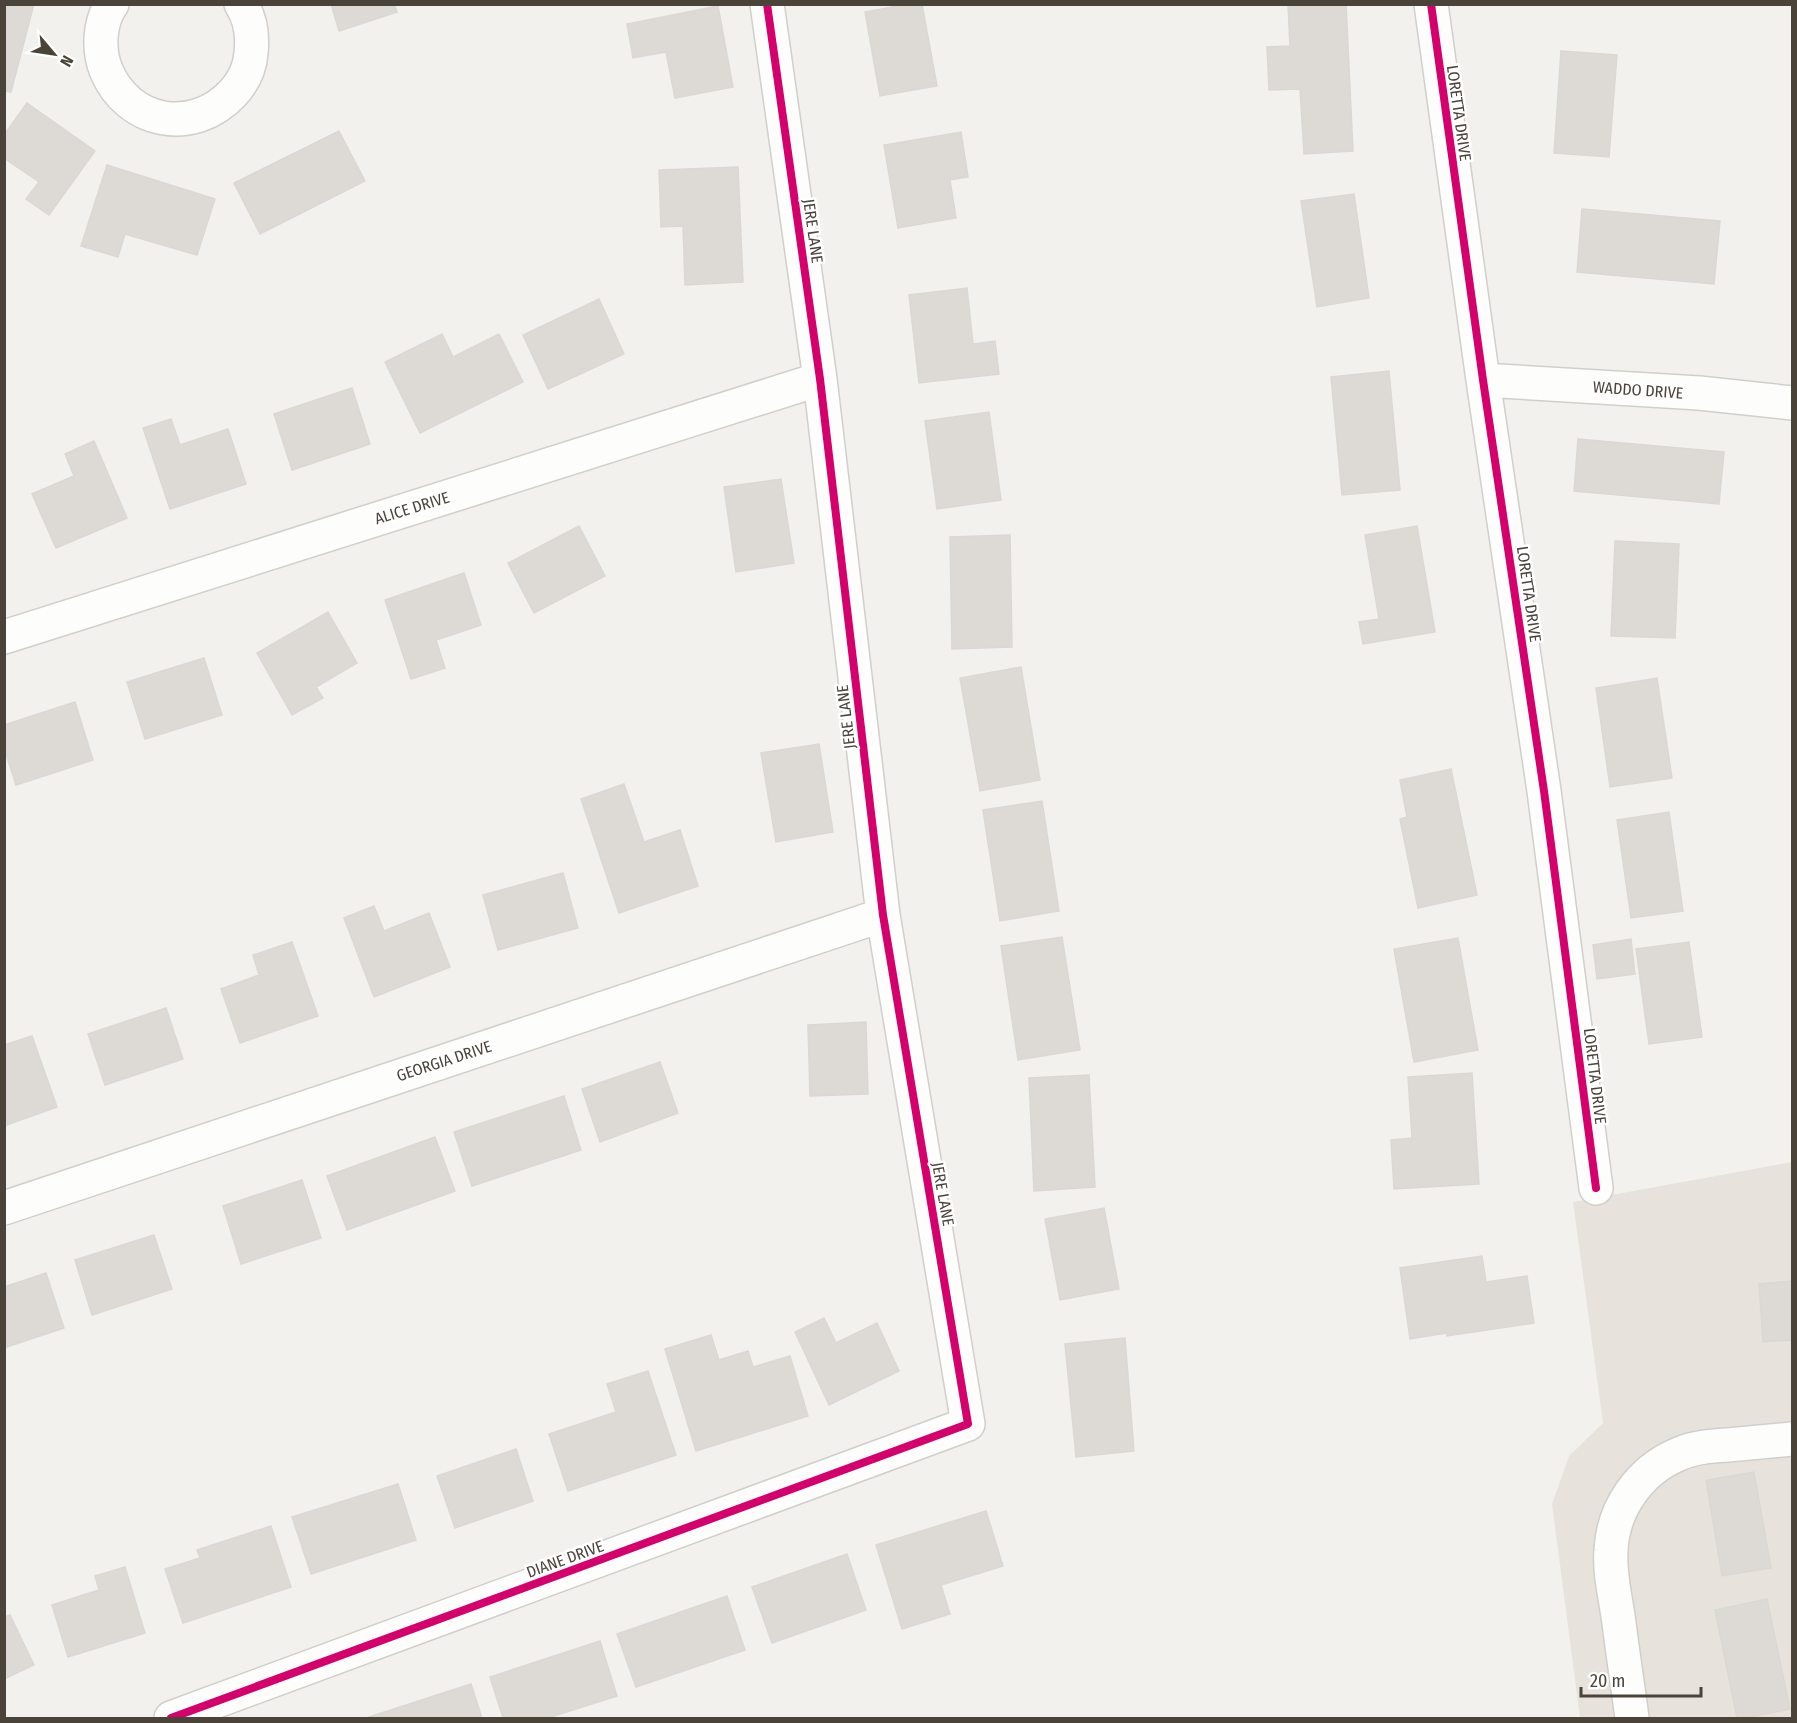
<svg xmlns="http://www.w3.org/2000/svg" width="1797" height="1723" font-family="'Fira Sans Condensed',sans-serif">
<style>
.residential{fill:#e7e3dc}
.building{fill:#dddad6;stroke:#dbd8d4;stroke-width:1.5}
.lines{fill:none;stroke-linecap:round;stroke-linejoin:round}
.street-casing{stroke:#d1cfcb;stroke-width:36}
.street{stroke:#fdfdfc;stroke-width:33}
.cycleway-casing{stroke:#fff;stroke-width:11}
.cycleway{stroke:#d6006c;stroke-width:8}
.labels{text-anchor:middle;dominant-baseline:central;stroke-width:5;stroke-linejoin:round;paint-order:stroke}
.street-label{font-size:16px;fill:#4a4339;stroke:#fff}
</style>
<rect width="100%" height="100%" fill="#f3f1ee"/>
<path class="residential" d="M1792,1162V1718H1580L1552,1504L1569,1456L1603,1423L1573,1202Z"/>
<path class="building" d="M4,4H34L11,92L4,91Z
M331,4H394L397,12L339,31Z
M908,4H922L937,86L880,96L865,12Z
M1288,4H1346L1353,151L1304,154L1300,89L1269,90L1267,47L1290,46Z
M718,6L733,87L675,98L666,52L633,58L627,24Z
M1561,51L1617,55L1609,157L1554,153Z
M27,103L95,151L49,215L26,199L39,182L4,158V135Z
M339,131L365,181L260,234L234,183Z
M961,132L968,177L950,180L956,218L898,228L884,145Z
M107,165L215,199L197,255L125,234L118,257L81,246Z
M738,167L743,282L685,285L683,226L661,227L659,170Z
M1354,194L1369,298L1317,307L1301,201Z
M1582,209L1720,221L1714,284L1577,272Z
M967,288L973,344L995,341L999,374L919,383L909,295Z
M599,299L624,354L548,389L523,335Z
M442,334L453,357L499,334L523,382L420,433L385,362Z
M1389,371L1400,490L1342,495L1331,377Z
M352,388L370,444L292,470L274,414Z
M989,412L1001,500L937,509L925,421Z
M171,419L180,445L228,429L246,484L170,509L143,428Z
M1578,439L1724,452L1719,504L1574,491Z
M94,441L127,518L56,548L32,494L74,476L65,454Z
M781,479L794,563L736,572L724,487Z
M579,526L605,576L534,613L508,563Z
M1417,526L1435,632L1363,644L1359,622L1379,619L1365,535Z
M1010,535L1012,647L952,649L950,537Z
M1615,541L1679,544L1675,638L1611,636Z
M464,573L481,625L436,640L445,668L411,679L385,600Z
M328,612L357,663L316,687L323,698L292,715L257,653Z
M204,658L222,715L145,739L127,682Z
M1021,667L1040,780L980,791L960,678Z
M1657,678L1672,778L1610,787L1596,688Z
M75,702L93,760L16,785L4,748V725Z
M819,744L833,832L776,842L761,753Z
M1451,769L1477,895L1418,908L1400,819L1407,817L1400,780Z
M624,784L644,842L680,830L698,886L619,913L581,799Z
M1042,801L1059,911L1000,921L983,810Z
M1669,812L1683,911L1631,918L1617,820Z
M563,873L578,928L498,950L483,895Z
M374,906L384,931L429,913L450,967L374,997L344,918Z
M1062,937L1080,1050L1018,1060L1001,946Z
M1458,938L1478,1050L1414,1062L1394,949Z
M1631,939L1635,974L1597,979L1593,945Z
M292,942L318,1016L240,1043L221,989L259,975L253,955Z
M1689,942L1702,1037L1649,1044L1636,949Z
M166,1008L183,1059L105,1085L88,1034Z
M866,1022L868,1094L810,1096L808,1025Z
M32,1036L57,1107L4,1126V1045Z
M660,1062L678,1113L600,1142L582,1089Z
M1472,1073L1479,1184L1394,1189L1391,1140L1412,1138L1408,1077Z
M1089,1075L1095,1187L1034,1191L1029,1078Z
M564,1096L581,1150L472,1186L454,1132Z
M435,1137L455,1191L347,1230L327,1176Z
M302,1180L321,1238L241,1264L223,1206Z
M1104,1208L1119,1289L1060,1300L1045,1219Z
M154,1235L172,1289L92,1315L75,1260Z
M1482,1256L1486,1282L1527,1276L1534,1323L1447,1336V1333L1410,1339L1400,1268Z
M46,1273L64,1328L4,1348V1287Z
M1792,1281V1340L1763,1342L1759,1284Z
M824,1318L836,1343L877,1323L899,1371L829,1405L795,1332Z
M711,1335L719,1360L748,1351L753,1367L790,1356L808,1416L696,1451L665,1349Z
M1125,1338L1134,1451L1076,1457L1065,1344Z
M648,1371L676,1455L568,1491L549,1434L616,1412L607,1384Z
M516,1449L533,1501L455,1528L437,1476Z
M1754,1472L1771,1568L1722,1576L1706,1480Z
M398,1484L416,1540L311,1574L292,1517Z
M986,1511L1003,1566L941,1585L950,1614L902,1629L876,1545Z
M271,1526L291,1587L183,1623L165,1569L200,1558L197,1550Z
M847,1554L866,1610L772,1643L752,1587Z
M125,1567L145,1633L68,1657L52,1605L99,1590L95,1576Z
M727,1596L745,1650L636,1687L617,1634Z
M1767,1599L1790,1709L1747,1718H1737L1715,1610Z
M10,1615L34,1665L4,1679V1617Z
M600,1641L617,1696L548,1718H503L490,1677Z
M471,1684L482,1718H366Z"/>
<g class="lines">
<defs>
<path id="street" d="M112,4C99,22 98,50 106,70C128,124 193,136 233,93C243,82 250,68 251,53C253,35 251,19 241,4
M1431,4L1483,380L1544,791L1596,1188
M1483,380L1699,393L1792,403
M4,637L820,379
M4,1208L883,915
M171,1718L968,1424L883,915L820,379L767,4
M1632,1718C1628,1687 1623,1655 1619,1623C1616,1599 1609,1574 1611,1550C1613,1508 1640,1470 1679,1454C1694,1447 1712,1446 1728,1445C1750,1443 1771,1441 1792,1439"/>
</defs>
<use href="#street" class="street-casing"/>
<use href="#street" class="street"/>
<defs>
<path id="cycleway" d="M1431,4L1483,380L1544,791L1596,1188
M171,1718L968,1424L883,915L820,379L767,4"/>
</defs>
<use href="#cycleway" class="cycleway-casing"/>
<use href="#cycleway" class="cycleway"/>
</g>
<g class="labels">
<g class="street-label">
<text transform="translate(1459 113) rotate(82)">LORETTA DRIVE</text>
<text transform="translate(813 231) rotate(82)">JERE LANE</text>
<text transform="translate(1638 390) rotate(4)">WADDO DRIVE</text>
<text transform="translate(412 508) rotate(-17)">ALICE DRIVE</text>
<text transform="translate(1529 594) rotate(82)">LORETTA DRIVE</text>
<text transform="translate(846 717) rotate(-97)">JERE LANE</text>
<text transform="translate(444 1061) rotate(-18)">GEORGIA DRIVE</text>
<text transform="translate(1595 1076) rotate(83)">LORETTA DRIVE</text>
<text transform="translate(943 1194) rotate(80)">JERE LANE</text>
<text transform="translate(565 1559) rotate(-20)">DIANE DRIVE</text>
</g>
</g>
<rect width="1797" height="1723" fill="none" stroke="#4a4339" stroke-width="12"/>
<g transform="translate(54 54) rotate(119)" stroke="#ffffff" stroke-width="4.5" paint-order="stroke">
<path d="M0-4.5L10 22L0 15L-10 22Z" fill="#4a4339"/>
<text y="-9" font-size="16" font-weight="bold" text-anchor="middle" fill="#4a4339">N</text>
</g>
<path d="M1581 1687v9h120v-9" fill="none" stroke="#4a4339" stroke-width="3"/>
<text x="1590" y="1687" font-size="18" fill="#4a4339" stroke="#ffffff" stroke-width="4.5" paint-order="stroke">20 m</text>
</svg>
